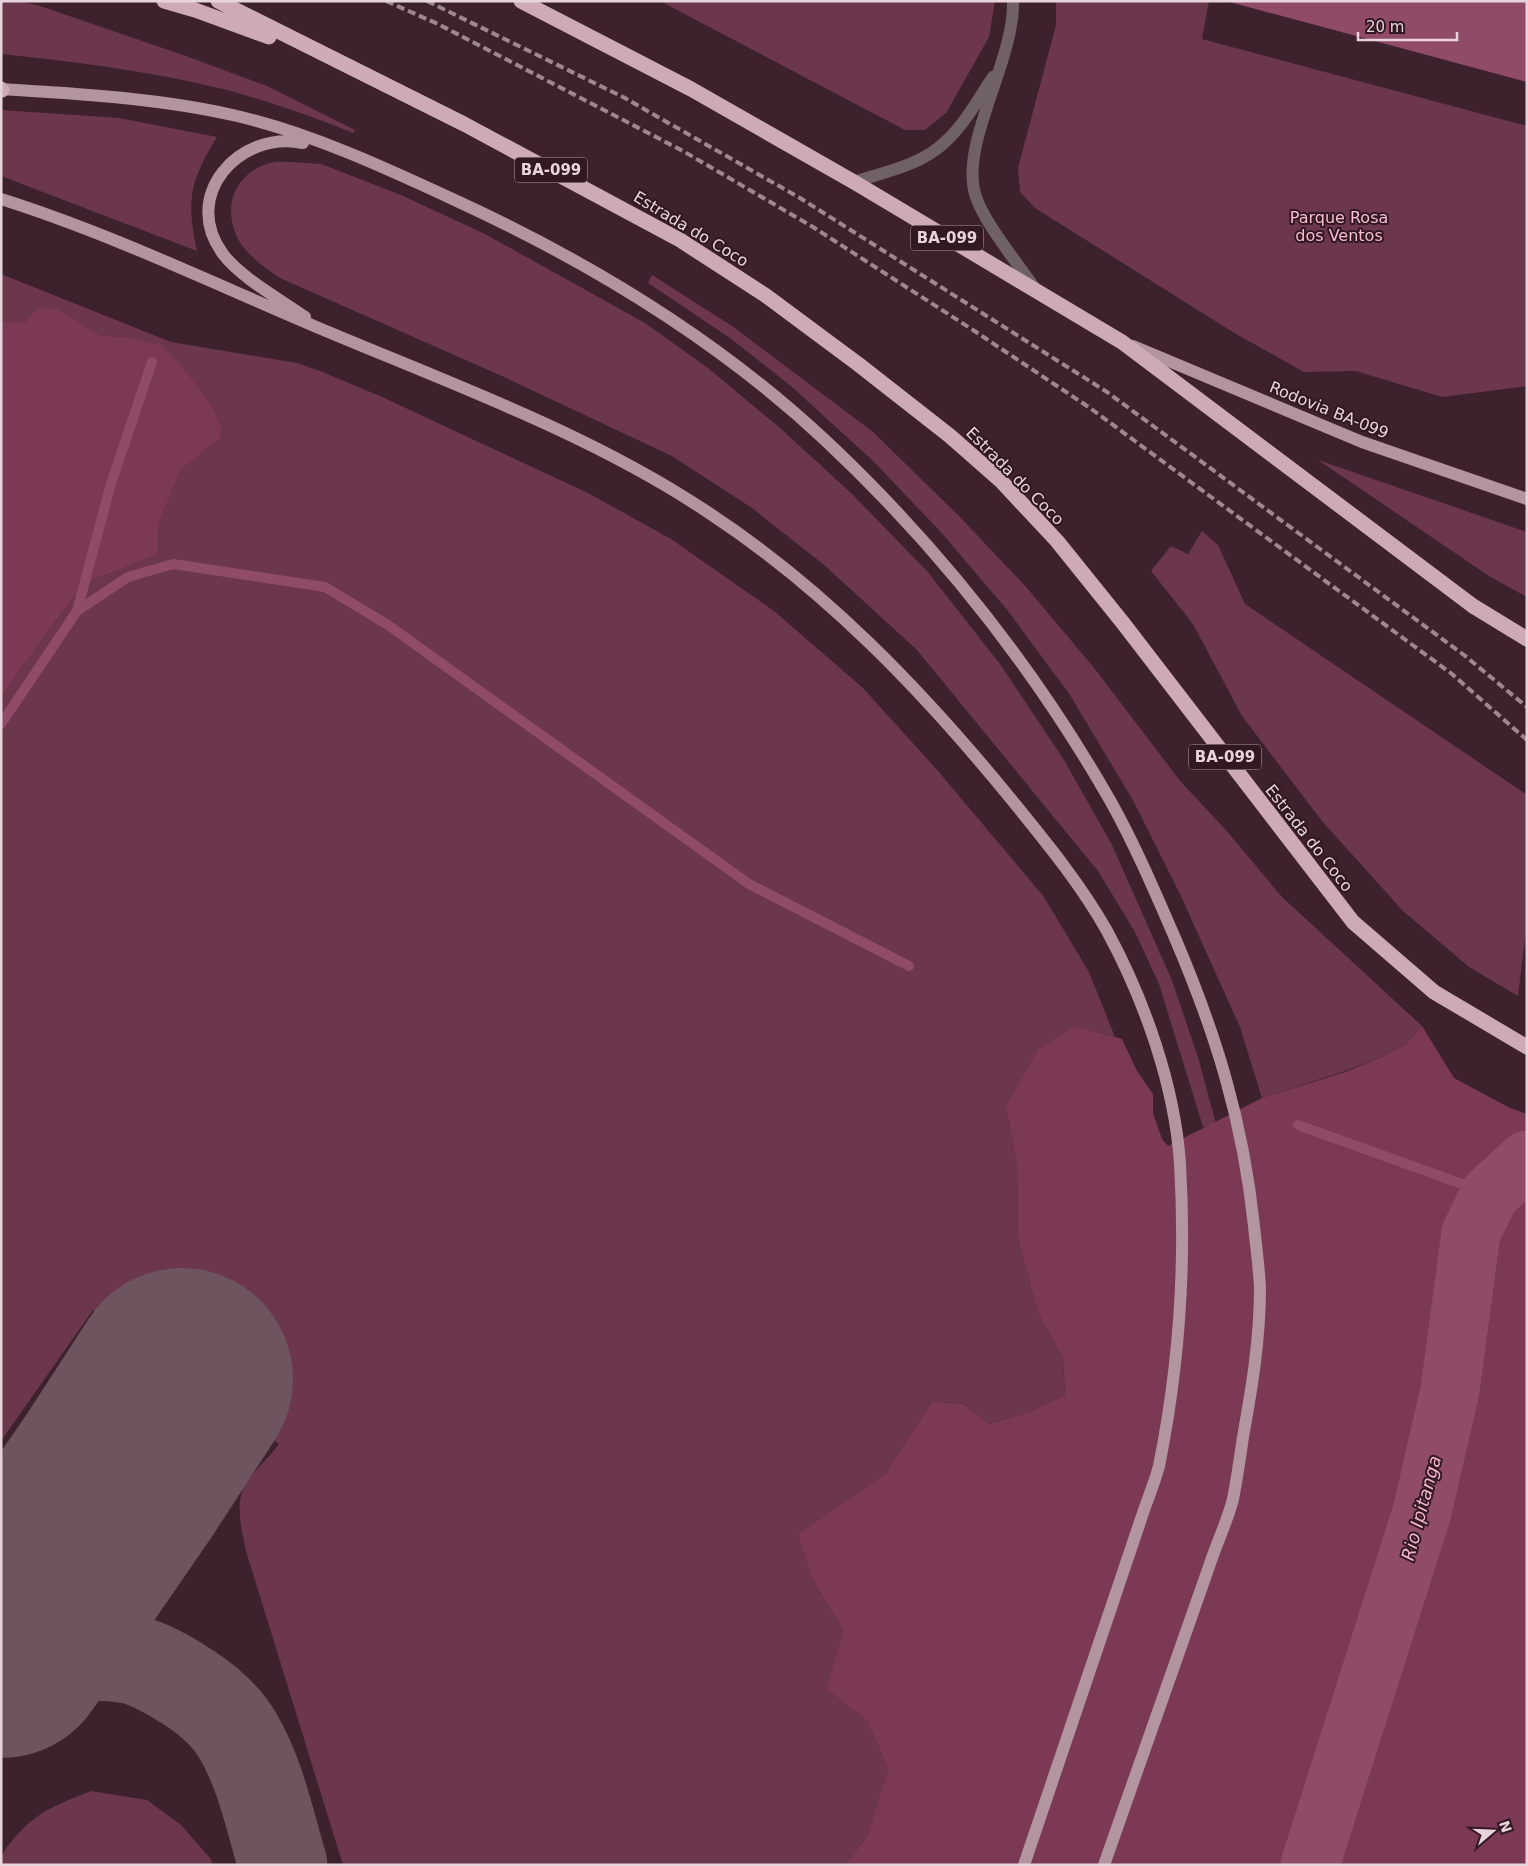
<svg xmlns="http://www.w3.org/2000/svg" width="1528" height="1866" font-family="'DejaVu Sans',sans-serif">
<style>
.green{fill:#6c364d}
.forest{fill:#7b3955}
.water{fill:#8f4b68}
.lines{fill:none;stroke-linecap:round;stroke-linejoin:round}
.stream{stroke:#8f4b68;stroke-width:10}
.river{stroke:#8f4b68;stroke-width:59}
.taxiway{stroke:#6e545e;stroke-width:89}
.runway{stroke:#6e545e;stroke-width:222}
.minor{stroke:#6f6166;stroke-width:12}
.major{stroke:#b395a0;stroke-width:12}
.highway{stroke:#cdaab6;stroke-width:15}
.rail{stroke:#9e878f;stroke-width:4;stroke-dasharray:8 4;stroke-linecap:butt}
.labels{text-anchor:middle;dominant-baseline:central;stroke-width:4;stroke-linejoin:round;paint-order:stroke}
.shield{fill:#321823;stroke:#b19ca4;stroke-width:1}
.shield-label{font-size:15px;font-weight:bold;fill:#e8d5db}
.park-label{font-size:16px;fill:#fbbdd4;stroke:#321823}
.street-label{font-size:16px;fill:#e8d5db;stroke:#321823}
.water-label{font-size:18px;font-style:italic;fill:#f4b6cd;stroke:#321823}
</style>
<rect width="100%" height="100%" fill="#3d222d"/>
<path class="green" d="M1,1H21L40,6L186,56L267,86L355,130L353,133C311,116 268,101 223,89C150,71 76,62 1,54Z
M660,1H995L989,37L946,113L925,130H905Z
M1056,1H1209L1202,39L1527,126V386L1442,397L1356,371L1304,372L1236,334L1035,208L1020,192L1018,168L1056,25Z
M1,110L119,118L217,137C190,181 186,200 197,251L1,176Z
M293,162L321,164L401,195L485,234L645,323L708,368L780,428L851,493L927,571L1000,664L1064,760L1112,845L1171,978L1198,1057L1216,1124L1203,1127L1159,984L1135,932L1098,871L917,650L823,564L752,508L672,456L504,377L280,278C266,268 246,255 238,239C222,208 234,173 270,163C277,161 286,162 293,162Z
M1,274L171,342L297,363L320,371L380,396L588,493L671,539L774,611L863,688L938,771L1044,897L1089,972L1115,1037L1076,1026L1006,1106L1017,1168L1018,1239L1038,1313L1063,1359L1065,1395L1031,1411L990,1424L964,1404L932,1401L885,1474L798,1534L811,1577L843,1630L826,1689L867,1721L888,1769L867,1836L845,1865H343L246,1551C242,1530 234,1503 246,1483C255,1469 270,1457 279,1444L93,1310L1,1441V697L73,597L95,579L158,555L159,522L181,470L221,438L222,427L210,402L187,372L134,338L98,335L60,310L26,322L1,321Z
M652,275L732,326L873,432L959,516L1027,588L1095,669L1181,782L1225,829L1282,897L1422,1026L1406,1044L1382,1057L1345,1071L1262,1098L1240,1027L1180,894L1134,802L1070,695L1008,611L940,531L873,461L791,386L730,338L648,283Z
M1318,460L1527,532V597L1489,576Z
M1202,531L1218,545L1245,604L1527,795V922L1518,996L1469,967L1403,911L1322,821L1242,716L1193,624L1151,571L1171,546L1188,554Z
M91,1791L147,1800L181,1825L211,1859L212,1865H1C1,1854 5,1849 12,1841C35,1812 58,1804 91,1791Z"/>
<path class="forest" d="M39,307L60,310L99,335L134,338L161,346L187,372L210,402L222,427L221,438L181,470L159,522L158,555L95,579L73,597L1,697V321L26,322Z
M1076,1026L1122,1039L1137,1071L1153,1094V1113L1162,1139L1168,1146L1262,1098L1345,1072L1382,1057L1406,1044L1422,1026L1454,1078L1508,1107L1527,1114V1865H845L867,1836L888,1769L867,1721L826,1689L843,1630L811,1577L798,1534L885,1474L932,1401L964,1404L990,1424L1031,1411L1065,1395L1063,1359L1038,1313L1018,1239L1017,1168L1006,1106L1039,1049Z"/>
<path class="water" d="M1226,1H1527V82Z"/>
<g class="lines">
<path class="stream" d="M77,611L110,487L152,362
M1,724L77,611L128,577L173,564L325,587L388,625L749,884L909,966
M1298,1125L1490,1194"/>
<path class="river" d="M1310,1865L1422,1512L1450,1390L1471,1233L1490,1194L1527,1160"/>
<path class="taxiway" d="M1,1534L36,1568L42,1582L34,1597
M1,1683C39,1661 97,1649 140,1662C158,1668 175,1679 191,1689C209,1701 227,1717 238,1736C261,1775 270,1822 283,1865"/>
<path class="runway" d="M1,1647L119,1476L182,1379"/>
<path class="minor" d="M1013,1C1015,61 958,145 976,197C985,224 1019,265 1036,290
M854,182C884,172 922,165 945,142C965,124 978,99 993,77"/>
<path class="major" d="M1,89C80,94 160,98 237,116C313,134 388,169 459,202C589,262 719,341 825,440C937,545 1035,669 1111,802C1135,845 1155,892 1175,938C1216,1034 1243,1121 1254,1226C1256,1246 1259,1267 1260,1288C1260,1339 1252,1387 1243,1437C1240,1457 1237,1479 1233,1499C1228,1519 1219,1538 1212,1558C1201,1589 1190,1621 1179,1652C1154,1723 1129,1794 1104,1865
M303,143C239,130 180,196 223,254C240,277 281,300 305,317
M1,199C112,234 219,286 326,331C452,384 592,435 706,511C824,588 922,690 1011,799C1045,841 1080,883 1107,931C1144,999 1175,1086 1180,1164C1186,1264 1179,1367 1159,1466C1155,1481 1149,1496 1144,1510C1134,1540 1124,1570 1114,1599C1084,1688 1054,1776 1024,1865
M1133,346L1362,442L1527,499"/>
<path class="highway" d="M164,1L195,10L269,37
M218,1L464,124L680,240L765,295L858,364L950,436L1000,480L1057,541L1123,623L1353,922L1434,992L1527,1047
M521,1L691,89L854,182L1122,342L1473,606L1527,639
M1,89L2,90"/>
<path class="rail" d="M386,1L438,24L683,151L813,227L973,330L1090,408L1452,674L1527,740
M427,1L623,97L800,198L1107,392L1464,655L1527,707"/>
</g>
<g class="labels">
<g class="shield">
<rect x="515" y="157.5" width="72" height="25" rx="4"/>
<rect x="911" y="225.5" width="72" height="25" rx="4"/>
<rect x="1189" y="744.5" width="72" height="25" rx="4"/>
</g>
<g class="shield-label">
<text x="551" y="170">BA-099</text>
<text x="947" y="238">BA-099</text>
<text x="1225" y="757">BA-099</text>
</g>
<g class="park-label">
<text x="1339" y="217">Parque Rosa<tspan x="1339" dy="18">dos Ventos</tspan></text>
</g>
<g class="street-label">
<text transform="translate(691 229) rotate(31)">Estrada do Coco</text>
<text transform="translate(1329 410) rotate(22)">Rodovia BA-099</text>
<text transform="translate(1015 476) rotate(45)">Estrada do Coco</text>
<text transform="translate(1309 838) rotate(52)">Estrada do Coco</text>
</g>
<g class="water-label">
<text transform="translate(1421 1508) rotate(-75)">Rio Ipitanga</text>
</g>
</g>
<rect width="1528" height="1866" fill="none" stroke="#e8d5db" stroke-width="5"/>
<g transform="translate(1493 1831) rotate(71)" stroke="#321823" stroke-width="4" paint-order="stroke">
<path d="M0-4L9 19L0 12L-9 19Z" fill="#e8d5db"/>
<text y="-8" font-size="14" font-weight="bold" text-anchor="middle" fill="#e8d5db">N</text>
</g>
<path d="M1358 32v8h99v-8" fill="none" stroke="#e8d5db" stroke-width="2.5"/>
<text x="1366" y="32" font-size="15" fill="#e8d5db" stroke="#321823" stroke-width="4" paint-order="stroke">20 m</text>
</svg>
